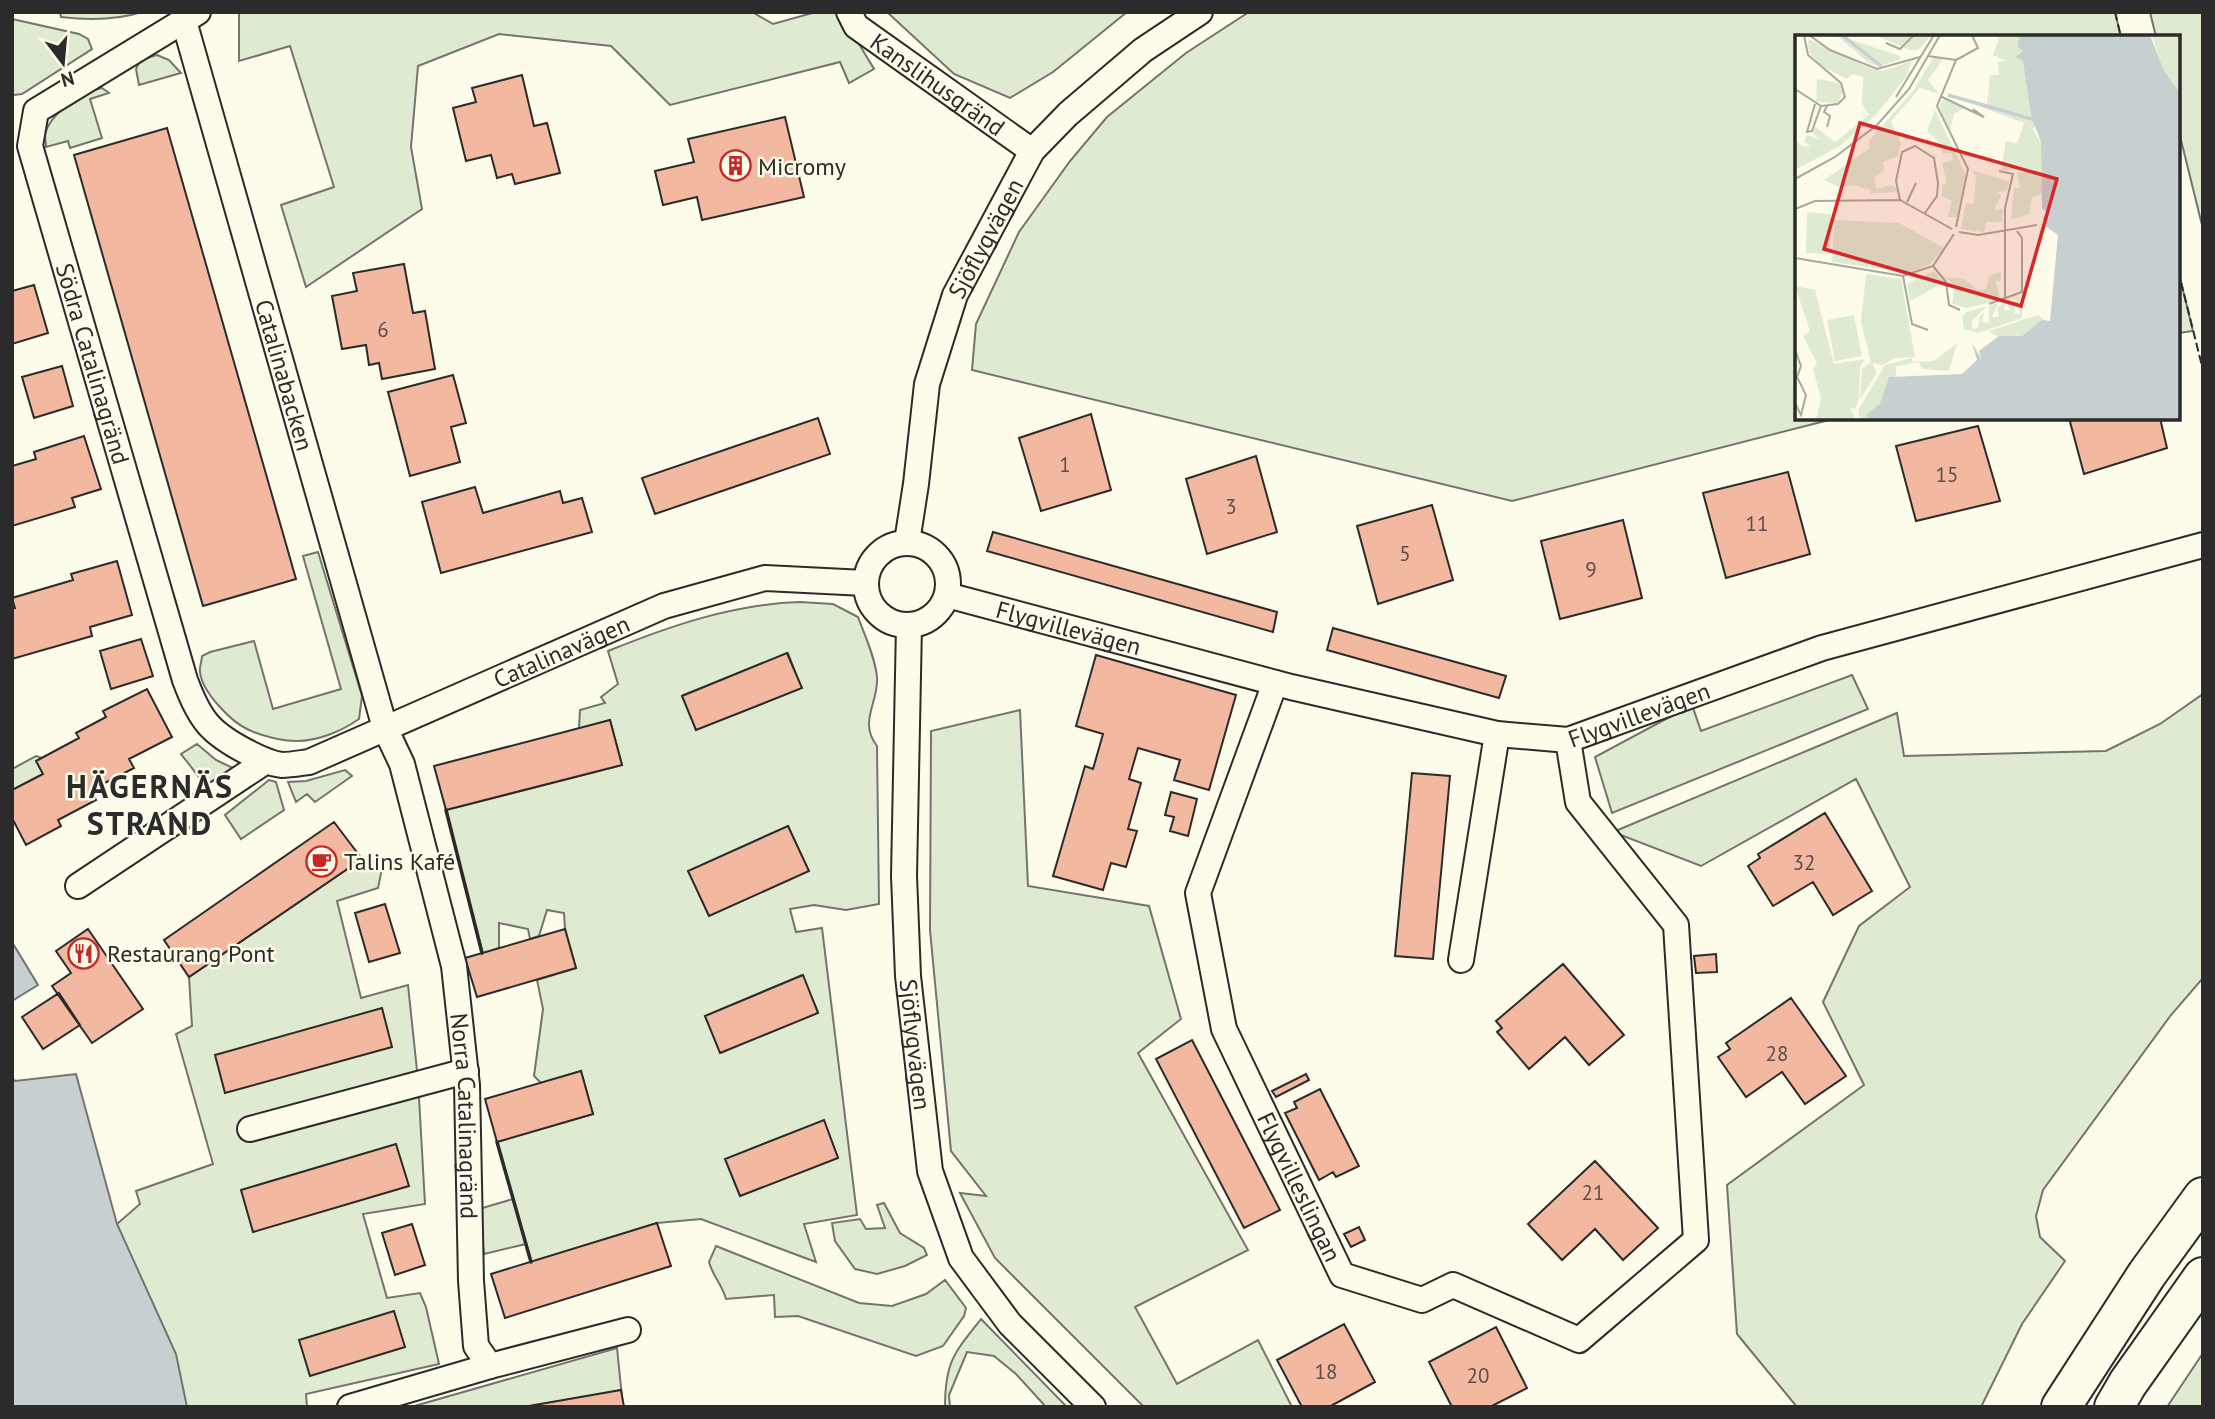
<svg xmlns="http://www.w3.org/2000/svg" width="2215" height="1419" font-family="'PT Sans',sans-serif">
<style>
.green{fill:#deebd1;stroke:#74746e;stroke-width:2;fill-rule:evenodd}
.water{fill:#c7d0d0;stroke:#74746e;stroke-width:2}
.building{fill:#f2b8a0;stroke:#2b2b2b;stroke-width:2}
.lines{fill:none;stroke-linecap:round;stroke-linejoin:round}
.minor-casing{stroke:#2b2b2b;stroke-width:28}
.motorway-casing{stroke:#2b2b2b;stroke-width:42}
.minor{stroke:#fdfbea;stroke-width:24}
.motorway{stroke:#fdfbea;stroke-width:38}
.fence{stroke:#2b2b2b;stroke-width:2;stroke-dasharray:9 3.5;stroke-linecap:butt}
.wall{stroke:#2b2b2b;stroke-width:3.5}
.labels{text-anchor:middle;dominant-baseline:central;stroke-width:5;stroke-linejoin:round;paint-order:stroke}
.number-label{font-size:21px;fill:#5d4e48}
.street-label{font-size:24px;fill:#2b2b2b;stroke:#fdfbea}
.poi-label{font-size:24px;fill:#2b2b2b;stroke:#fdfbea;text-anchor:start}
.district-label{font-size:32px;font-weight:bold;letter-spacing:2px;fill:#2b2b2b;stroke:#fdfbea}
.inset-river{fill:none;stroke:#c7d0d0;stroke-width:3.5}
.inset-road{fill:none;stroke:#a9a89e;stroke-width:2}
.view{fill:#d62828;fill-opacity:0.15;stroke:#d62828;stroke-width:3.5}
.inset-edge{fill:none;stroke:#2b2b2b;stroke-width:3.5}
</style>
<rect width="100%" height="100%" fill="#fdfbea"/>
<path class="green" d="M60,12H142C117,20 87,20 61,17Z
M239,12H752L773,24L816,12H836L856,39L874,69L849,83L840,62L670,105L611,46L499,34L418,66L411,147L422,209L306,287L281,205L334,187L290,46L239,61Z
M887,12H1127L1053,72L1010,98L954,74Z
M1249,12H2115L2121,37H1797V418H1837L1512,501L972,370L976,324L1019,232L1070,161L1107,117L1186,53Z
M2150,12H2203V229L2178,128V37H2156Z
M12,19L79,34L88,39L92,49L22,94L14,95L12,92Z
M157,55L169,60L181,73L139,85L136,69L140,60Z
M102,88L109,93L90,99L102,138L70,148L68,141L46,147C46,143 45,139 45,135C49,114 83,91 102,88Z
M2178,270L2193,331L2178,333Z
M318,552L362,696L359,719C342,731 318,741 297,741C282,741 262,736 249,730C231,722 202,692 200,672C199,668 202,661 202,656L210,652L254,641L273,709L341,689L303,556Z
M800,602L833,604L858,617C865,636 875,657 877,677C879,702 858,722 877,746L879,904L846,910L814,905L790,909L796,932L822,928L857,1215L804,1224L816,1262L701,1219L657,1223L531,1262L526,1244L484,1254L479,1209L513,1199L497,1142L593,1114L581,1071L541,1083L534,1076L543,1009L537,980L576,968L565,929L564,913L547,910L539,936L530,939L528,929L499,923V948L483,954L446,810L622,765L610,720L579,729L580,710L605,703L601,697L618,684L608,651C670,626 733,604 800,602ZM788,653L801,688L696,730L683,695ZM788,826L808,871L709,916L689,871ZM802,975L818,1012L721,1053L705,1016ZM824,1121L838,1158L740,1196L726,1159Z
M1852,675L1868,709L1612,813L1595,757L1692,705L1701,731Z
M2203,694V978L2171,1015L2043,1190L2036,1216L2040,1237L2065,1261L2022,1324L1981,1407H1797L1737,1334L1727,1185L1864,1085L1823,1002L1859,926L1910,887L1856,779L1701,866L1613,832L1897,713L1904,756L2106,751L2160,724Z
M1020,710L1028,886L1149,906L1181,1019L1138,1053L1248,1250L1135,1307L1177,1384L1258,1340L1292,1407H1144L995,1258L960,1193L986,1196L951,1151L930,930L931,731Z
M197,744L216,760L235,769L209,790L181,754Z
M36,756L42,758L37,761L43,774L12,790V769Z
M345,770L352,776L315,802L307,794L296,802L288,782L306,781Z
M269,780L276,782L284,810L241,839L225,815Z
M362,859L383,864L378,888L337,901L361,998L408,985L418,1080L425,1204L363,1214L387,1298L420,1293L426,1307L439,1364L306,1394L307,1407H187L117,1224L140,1204L136,1191L213,1164L176,1034L192,1026L189,977Z
M884,1203L900,1233L924,1248L927,1255L905,1266L877,1274L855,1269L835,1241L832,1223L860,1219L866,1229L885,1228L877,1205Z
M716,1246L859,1303L892,1306L926,1294L945,1280L966,1308L964,1316L943,1346L916,1356L798,1316L775,1317L774,1295L726,1299C722,1284 713,1277 709,1262Z
M981,1319L1067,1407H1046L1016,1374L994,1356L967,1352L949,1395L950,1407H945C945,1362 954,1353 981,1319Z
M617,1348L623,1407H411Z
M2203,1353V1407H2167Z"/>
<path class="water" d="M12,942L38,985L12,1001Z
M76,1074L117,1224L176,1354L187,1407H12V1078L15,1081Z"/>
<path class="building" d="M522,75L534,126L547,123L560,173L515,184L512,174L497,178L491,155L466,161L453,108L476,102L472,88Z
M785,117L804,197L702,220L697,197L663,205L655,171L694,162L688,139Z
M167,128L296,579L203,606L74,155Z
M404,264L413,313L425,311L435,369L382,379L379,363L369,365L366,345L342,349L332,296L357,291L353,273Z
M34,285L48,333L12,344V291Z
M62,366L73,406L34,418L22,377Z
M453,375L466,423L451,427L460,462L410,476L388,392Z
M1091,414L1111,490L1041,511L1019,438Z
M818,418L830,454L655,514L642,478Z
M2069,418H2160L2167,448L2084,474Z
M1978,426L2000,501L1916,521L1896,446Z
M84,436L101,489L72,498L75,507L12,526V466L36,459L34,452Z
M1256,456L1277,532L1207,554L1186,479Z
M1788,472L1810,554L1726,578L1703,493Z
M475,487L483,513L560,491L563,503L582,498L592,532L441,573L422,502Z
M1432,505L1453,580L1378,604L1357,526Z
M1623,520L1642,598L1560,619L1541,541Z
M993,532L1277,612L1273,632L987,551Z
M117,561L132,615L90,627L92,636L12,659V609L15,608L12,598L73,580L71,574Z
M1333,628L1506,676L1499,698L1327,650Z
M141,639L153,676L111,689L100,651Z
M787,653L802,688L696,730L682,696Z
M1096,655L1236,695L1209,790L1174,780L1180,760L1138,748L1129,779L1141,783L1128,829L1137,831L1126,867L1111,863L1103,890L1053,876L1085,766L1093,769L1103,734L1076,726Z
M147,689L172,737L129,759L134,768L91,790L96,800L58,820L61,826L26,845L12,818V790L43,774L36,761L79,738L76,733L106,717L103,711Z
M610,720L622,765L446,810L434,766Z
M1412,773L1450,776L1433,959L1395,956Z
M1171,792L1197,799L1188,836L1170,831L1174,817L1165,815Z
M1825,813L1872,891L1833,915L1813,882L1773,906L1748,866L1760,858L1758,854Z
M334,822L362,859L189,977L164,940Z
M788,826L809,871L709,916L688,871Z
M385,904L400,953L369,962L355,913Z
M88,929L143,1009L92,1043L52,986L71,973L56,951Z
M565,929L576,968L477,997L465,958Z
M1716,954L1717,972L1696,973L1694,956Z
M1563,964L1624,1035L1589,1065L1565,1037L1529,1069L1497,1032L1502,1028L1496,1021Z
M803,975L818,1013L720,1053L705,1016Z
M59,993L80,1025L43,1049L22,1017Z
M1791,998L1846,1076L1805,1104L1782,1072L1746,1097L1718,1057L1730,1049L1726,1043Z
M382,1008L392,1047L225,1093L215,1055Z
M1192,1040L1280,1210L1244,1228L1156,1059Z
M581,1071L593,1114L497,1142L485,1099Z
M1306,1074L1309,1080L1276,1097L1272,1091Z
M1320,1089L1359,1166L1336,1177L1333,1172L1319,1180L1285,1113L1297,1108L1294,1102Z
M824,1120L838,1158L740,1196L725,1159Z
M396,1144L409,1186L253,1232L241,1190Z
M1595,1161L1658,1228L1623,1260L1595,1229L1562,1260L1528,1224Z
M657,1223L671,1266L505,1318L491,1274Z
M412,1224L425,1265L395,1275L382,1233Z
M1359,1227L1365,1240L1351,1247L1344,1234Z
M394,1311L405,1347L310,1376L299,1340Z
M1344,1324L1375,1382L1329,1407H1302L1277,1360Z
M1496,1327L1527,1388L1490,1407H1452L1429,1362Z
M621,1390L624,1407H523Z"/>
<g class="lines">
<defs>
<g id="minor">
<path id="s1" d="M198,12L36,111L30,146L185,680C200,721 211,734 251,754C261,759 271,764 282,765C291,765 301,763 309,762L664,606L765,578L865,583"/>
<path id="s2" d="M849,12L856,26L1032,151"/>
<path id="s3" d="M184,21L385,728L402,764L454,966L467,1085L471,1281L476,1346L490,1366L628,1330"/>
<path id="s4" d="M907,542L916,484L927,384L955,295L1032,151L1068,114L1143,50L1200,12"/>
<circle cx="907" cy="584" r="41"/>
<path id="s5" d="M947,595L1291,687L1497,734L1568,740L1822,648L2203,545"/>
<path id="s6" d="M909,625L904,876L908,976L930,1171L961,1258L1010,1324L1093,1407"/>
<path id="s7" d="M1275,683L1198,893L1224,1029L1342,1275L1422,1300L1453,1285L1579,1340L1696,1240L1676,925L1578,802L1568,740"/>
<path d="M78,886L266,761"/>
<path d="M1461,960L1497,734"/>
<path d="M250,1129L466,1071"/>
<path d="M350,1407L490,1366"/>
</g>
<path id="motorway" d="M2061,1407L2147,1274L2203,1197
M2114,1407L2128,1383L2203,1277"/>
</defs>
<use href="#minor" class="minor-casing"/>
<use href="#motorway" class="motorway-casing"/>
<use href="#minor" class="minor"/>
<use href="#motorway" class="motorway"/>
<path class="fence" d="M2115,12L2121,37
M2178,270L2203,370"/>
<path class="wall" d="M446,810L482,953
M497,1142L531,1262"/>
</g>
<defs>
<symbol id="building-ring" viewBox="-11 -11 22 22"><circle r="9.5" fill="#fdfbea" stroke="#c62828" stroke-width="1.5"/><path d="M-4-6H4V6H1V3H-1V6H-4ZM-2.5-4.3h1.7v1.8h-1.7ZM.8-4.3h1.7v1.8H.8ZM-2.5-1h1.7V.8h-1.7ZM.8-1h1.7V.8H.8Z" fill="#c62828"/></symbol>
<symbol id="cafe-ring" viewBox="-11 -11 22 22"><circle r="9.5" fill="#fdfbea" stroke="#c62828" stroke-width="1.5"/><path d="M-5.5-4.5H6V0H3Q3 3.5 0 3.5H-2.5Q-5.5 3.5-5.5 0ZM3-3.2v2h1.7v-2ZM-6 4.5H4V6H-6Z" fill="#c62828"/></symbol>
<symbol id="restaurant-ring" viewBox="-11 -11 22 22"><circle r="9.5" fill="#fdfbea" stroke="#c62828" stroke-width="1.5"/><path d="M-5-6h1v4h1v-4h1v4h1v-4h1v5L-1.5 .5V6h-2V.5L-5-1ZM5-6V6H3V1.5H1.5Q1.5-4 5-6Z" fill="#c62828"/></symbol>
</defs>
<g fill-rule="evenodd">
<use href="#building-ring" x="718" y="148" width="35" height="35"/>
<use href="#cafe-ring" x="304" y="844" width="35" height="35"/>
<use href="#restaurant-ring" x="66" y="936" width="35" height="35"/>
</g>
<g class="labels">
<g class="number-label">
<text x="383" y="329">6</text>
<text x="1065" y="464">1</text>
<text x="1947" y="474">15</text>
<text x="1231" y="506">3</text>
<text x="1757" y="523">11</text>
<text x="1405" y="553">5</text>
<text x="1591" y="569">9</text>
<text x="1804" y="862">32</text>
<text x="1777" y="1053">28</text>
<text x="1593" y="1192">21</text>
<text x="1326" y="1371">18</text>
<text x="1478" y="1375">20</text>
</g>
<g class="street-label">
<text stroke="none"><textPath href="#s2" startOffset="116">Kanslihusgränd</textPath></text>
<text stroke="none"><textPath href="#s4" startOffset="317">Sjöflygvägen</textPath></text>
<text stroke="none"><textPath href="#s1" startOffset="452">Södra Catalinagränd</textPath></text>
<text stroke="none"><textPath href="#s3" startOffset="368">Catalinabacken</textPath></text>
<text stroke="none"><textPath href="#s5" startOffset="126">Flygvillevägen</textPath></text>
<text stroke="none"><textPath href="#s1" startOffset="1220">Catalinavägen</textPath></text>
<text stroke="none"><textPath href="#s5" startOffset="714">Flygvillevägen</textPath></text>
<text stroke="none"><textPath href="#s6" startOffset="420">Sjöflygvägen</textPath></text>
<text stroke="none"><textPath href="#s3" startOffset="1134">Norra Catalinagränd</textPath></text>
<text stroke="none"><textPath href="#s7" startOffset="537">Flygvilleslingan</textPath></text>
</g>
<g class="poi-label">
<text x="758" y="166">Micromy</text>
<text x="344" y="861">Talins Kafé</text>
<text x="107" y="953">Restaurang Pont</text>
</g>
<g class="district-label">
<text x="150" y="786">HÄGERNÄS<tspan x="150" dy="37">STRAND</tspan></text>
</g>
</g>
<g transform="translate(1795 35)">
<rect width="385" height="385" fill="#fdfbea"/>
<path d="M41,0L105,21L104,25L86,31L74,28ZM80,0H137L123,15H114ZM199,0H240L241,91L237,94L246,107L247,159L237,162L234,179L216,185L219,153H225L222,138L235,135H206L211,106L222,108L229,88L149,58L192,69L195,40H204L203,27L211,26L198,20L204,3ZM355,0L366,29L357,0H385V80L354,24ZM13,4L76,34L87,36L117,26L111,42L81,80L45,111L0,135V105L9,112L15,110L9,107L12,100L25,105L18,99L19,91L40,107L74,80L67,69L68,42L58,39L51,44L25,30L14,17ZM138,23H149L133,45L144,59L125,53L96,86L106,108L103,121L88,127L89,135L79,143L81,154L97,150L104,156L75,159L76,155L58,150L46,153L29,145L75,113L74,106L118,56ZM22,44L44,48L48,57L43,68L21,67ZM149,64L169,73L159,79L155,96L144,71ZM140,75L171,140L162,182H153L157,166L147,161V150L152,148L147,128L158,125L157,118L148,119L146,109L132,96ZM176,135L215,147L211,156L202,157L206,161L199,175L208,174L207,187H191L189,197L166,194L171,168L179,169L181,141ZM12,177L36,179L35,219L11,218ZM39,185L104,188L149,213L135,229L116,238L37,227ZM139,236L148,248L115,266L112,249ZM206,237V246H201L205,265L172,273L157,269L160,251L150,242L169,244L183,255L191,254L194,241ZM71,239L106,244L120,322L100,323L87,330L77,328L82,338L65,364L67,334L76,327L66,287ZM0,251L20,255L39,329L70,324L65,332L64,365L60,374L55,373L61,385H21L26,363L18,334L22,328L8,301L15,296ZM211,266L209,275H215L212,266L221,268L219,279H225L223,269L228,272L227,283L183,298L169,294L167,282L171,277L192,271L177,286V294L183,293L185,281L189,278L187,287L194,288V271L203,268L197,282H204L202,273ZM59,280L67,321L40,326L32,285ZM243,280L252,287L189,344L154,341L167,339L187,325L184,316L203,302L194,296ZM162,308L154,336L127,334L124,327L101,331V341L94,343L97,353L76,385H65L63,375L90,330L116,323L118,327L139,326Z" fill="#deebd1"/>
<path d="M224,0H355L369,36L385,58V385H76L71,380L85,369L94,342L167,339L182,325L177,308L187,325L184,316L204,301H227L247,285L255,286L263,200L250,191L248,182L254,180L247,173L246,107L236,80L228,26L221,22L228,16L223,12Z" fill="#c7d0d0"/>
<path class="inset-river" d="M47,0L86,31M153,60L240,85"/>
<path class="inset-road" d="M14,0L35,15L82,34L125,22M91,8L105,14L119,0M133,21L161,25M0,54L26,71L43,69L50,62L46,48L13,20L9,0M145,61L189,82L178,74M101,62L139,0M20,69L12,97L17,96L26,71M32,92L35,81L29,77L32,71M204,136L218,139L210,173V264M0,144L40,122L82,90L114,54L145,0M105,165L101,146L107,117L120,111L139,123L143,148L142,161L130,178M112,167L121,148M0,174L20,166L105,165L157,194M161,192L173,134L142,71L161,25L183,13L177,0M164,197L183,200L242,190M0,223L108,241L138,231L159,199M138,231L151,247L154,270L165,275M108,241L117,289L133,295M194,269L227,257V203L222,196M0,315L6,331L2,342L11,360L6,380L0,368"/>
<path class="view" d="M65,88L262,144L226,271L29,214Z"/>
<rect width="385" height="385" class="inset-edge"/>
</g>
<rect width="2215" height="1419" fill="none" stroke="#2b2b2b" stroke-width="28"/>
<g transform="translate(63 63) rotate(164)" stroke="#fdfbea" stroke-width="5" paint-order="stroke">
<path d="M0-5L12 26L0 18L-12 26Z" fill="#2b2b2b"/>
<text y="-10" font-size="19" font-weight="bold" text-anchor="middle" fill="#2b2b2b">N</text>
</g>
</svg>
